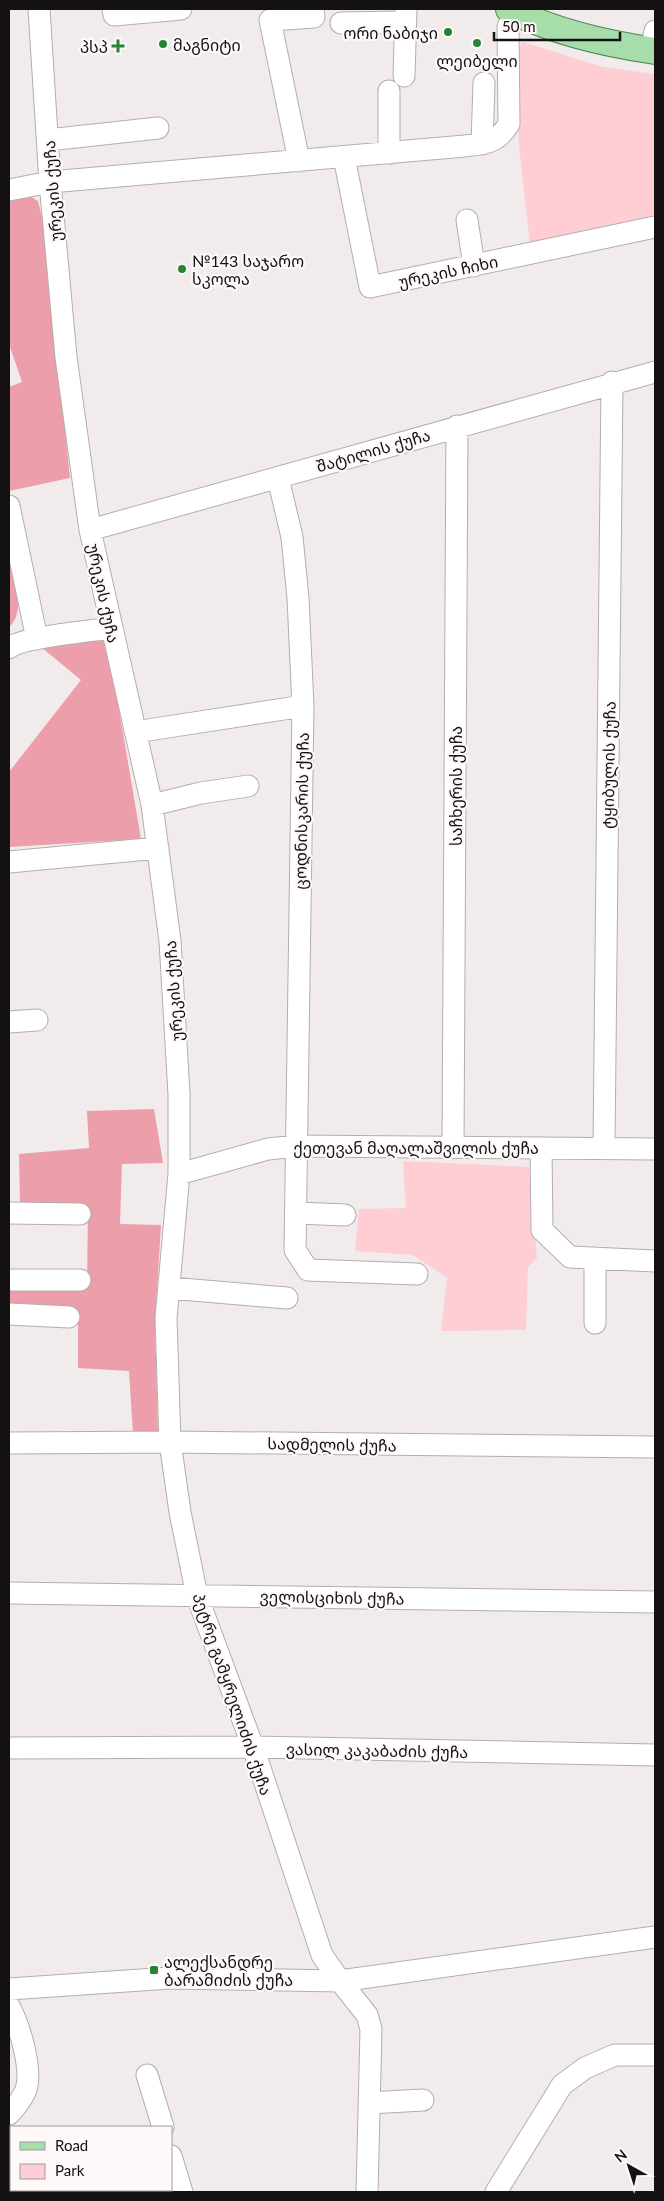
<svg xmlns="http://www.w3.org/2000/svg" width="664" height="2201" font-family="Lato,'Noto Sans Georgian',sans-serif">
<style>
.green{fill:#ffcdd4}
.forest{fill:#ec9eab}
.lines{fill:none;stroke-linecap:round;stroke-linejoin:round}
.minor-casing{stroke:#b4adae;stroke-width:23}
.major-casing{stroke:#4d8551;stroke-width:28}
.minor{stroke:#fff;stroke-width:21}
.major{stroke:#a7dcab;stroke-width:26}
.poi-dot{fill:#268435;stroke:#fef8f9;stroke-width:2}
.labels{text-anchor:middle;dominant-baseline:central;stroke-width:4.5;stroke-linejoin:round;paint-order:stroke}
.poi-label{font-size:16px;fill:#131111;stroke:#fef8f9;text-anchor:start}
.street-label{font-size:16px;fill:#131111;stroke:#fef8f9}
</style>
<rect width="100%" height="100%" fill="#f2ebec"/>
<path class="green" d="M523,42L603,67L655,74V219L530,244L519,146L516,49Z
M403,1161L529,1167L537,1258L528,1267L526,1330L441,1331L447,1278L413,1255L355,1251L359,1209L406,1208Z"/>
<path class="forest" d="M28,195L38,201L43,221L70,478L9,491V387L22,382L9,344V198Z
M9,548C13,569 28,611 9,627Z
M106,633L141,839L9,847V772L81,680L41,647Z
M154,1109L163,1163L122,1164L120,1224L161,1225L155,1323L158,1433L133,1434L129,1371L78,1368V1313L9,1309V1287L87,1288L88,1207L20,1204L19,1154L89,1148L87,1111Z"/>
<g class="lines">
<defs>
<path id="minor" d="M39,9L50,182L66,357L90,530L152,805L170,941L179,1094V1174L166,1318L170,1442L180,1512L197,1596L253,1747L322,1955L340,1981L367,2015L371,2029L367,2192
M113,9L114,15L181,9
M341,23L404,22
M651,51L655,31
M404,76L406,9
M48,140L158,128
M482,144L484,83
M389,153V91
M344,157L370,287L655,227
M299,161L270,20L314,17L313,9
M9,190L50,182L465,146C487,143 497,143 509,124L508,27L515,9
M467,220L474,266
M278,478L292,537L298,598L303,706L295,1250L308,1270L417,1274
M9,506L37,639
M90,530L655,372
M9,648C22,637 92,631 112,628
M135,732L303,706
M152,805L201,793L248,786
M9,862L158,848
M9,1022L37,1020
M453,1147L457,426
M541,1148L542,1230L570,1257L655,1261
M604,1148L612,382
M179,1174L268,1149L296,1146L655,1149
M9,1213L80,1214
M297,1213L345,1215
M595,1258V1323
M9,1280H80
M170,1288L287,1298
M9,1314L69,1317
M9,1443L170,1442L655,1447
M9,1593L655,1602
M9,1748L253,1747L655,1755
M9,1989L170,1978L340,1981L655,1937
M9,2006C19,2024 34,2072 25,2092C21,2100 15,2108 9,2114
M147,2075L163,2127
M369,2103L423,2100
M171,2156L182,2192
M496,2192L562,2085L585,2068L615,2055H655"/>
<path id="major" d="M509,9C551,31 608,44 655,51"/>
</defs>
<use href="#minor" class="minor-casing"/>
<use href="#major" class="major-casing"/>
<use href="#minor" class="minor"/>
<use href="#major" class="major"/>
</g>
<g class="poi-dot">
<circle cx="448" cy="32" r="5"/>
<circle cx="477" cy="43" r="5"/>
<circle cx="163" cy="44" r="5"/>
<path d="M115.5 38.5h5v5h5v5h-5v5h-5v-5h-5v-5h5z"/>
<circle cx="182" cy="269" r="5"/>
<rect x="149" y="1965" width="10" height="10" rx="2.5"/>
</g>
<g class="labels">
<g class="poi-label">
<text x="438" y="32" text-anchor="end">ორი ნაბიჯი</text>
<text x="173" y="44">მაგნიტი</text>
<text x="108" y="46" text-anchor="end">პსპ</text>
<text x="477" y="60" text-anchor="middle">ლეიბელი</text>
<text x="192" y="260">№143 საჯარო<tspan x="192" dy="18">სკოლა</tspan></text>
<text x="164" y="1961">ალექსანდრე<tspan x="164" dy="18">ბარამიძის ქუჩა</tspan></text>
</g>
<g class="street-label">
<text transform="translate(52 191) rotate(-94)">ურეკის ქუჩა</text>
<text transform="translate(448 271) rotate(-12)">ურეკის ჩიხი</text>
<text transform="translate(373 450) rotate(-16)">შატილის ქუჩა</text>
<text transform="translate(104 593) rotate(78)">ურეკის ქუჩა</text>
<text transform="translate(608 765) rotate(-89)">ტყიბულის ქუჩა</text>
<text transform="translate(455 786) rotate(-90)">საჩხერის ქუჩა</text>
<text transform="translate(301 811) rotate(-89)">ცოდნისკარის ქუჩა</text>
<text transform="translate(173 991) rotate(-94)">ურეკის ქუჩა</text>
<text x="416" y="1147">ქეთევან მაღალაშვილის ქუჩა</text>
<text transform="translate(332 1444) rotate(1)">სადმელის ქუჩა</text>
<text transform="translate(332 1597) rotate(1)">ველისციხის ქუჩა</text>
<text transform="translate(233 1694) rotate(71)">პეტრე გამყრელიძის ქუჩა</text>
<text transform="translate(377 1750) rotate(1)">ვასილ კაკაბაძის ქუჩა</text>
</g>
</g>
<rect width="664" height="2201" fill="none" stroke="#131111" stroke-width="20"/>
<rect x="10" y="2126" width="162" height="65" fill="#fef8f9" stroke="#a09c9c"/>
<rect x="20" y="2142" width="25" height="8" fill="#a7dcab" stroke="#a09c9c"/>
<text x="55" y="2151" font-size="15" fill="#131111">Road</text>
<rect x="20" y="2164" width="25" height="15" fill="#ffcdd4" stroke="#a09c9c"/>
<text x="55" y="2176" font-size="15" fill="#131111">Park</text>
<g transform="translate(629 2166) rotate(321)" stroke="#fef8f9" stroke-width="4" paint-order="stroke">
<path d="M0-4L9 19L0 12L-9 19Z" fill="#131111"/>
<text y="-8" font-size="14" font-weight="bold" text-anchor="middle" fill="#131111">N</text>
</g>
<path d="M494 32v8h126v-8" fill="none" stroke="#131111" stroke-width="2.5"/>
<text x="502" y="32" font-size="15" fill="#131111" stroke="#fef8f9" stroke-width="4" paint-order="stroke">50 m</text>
</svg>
